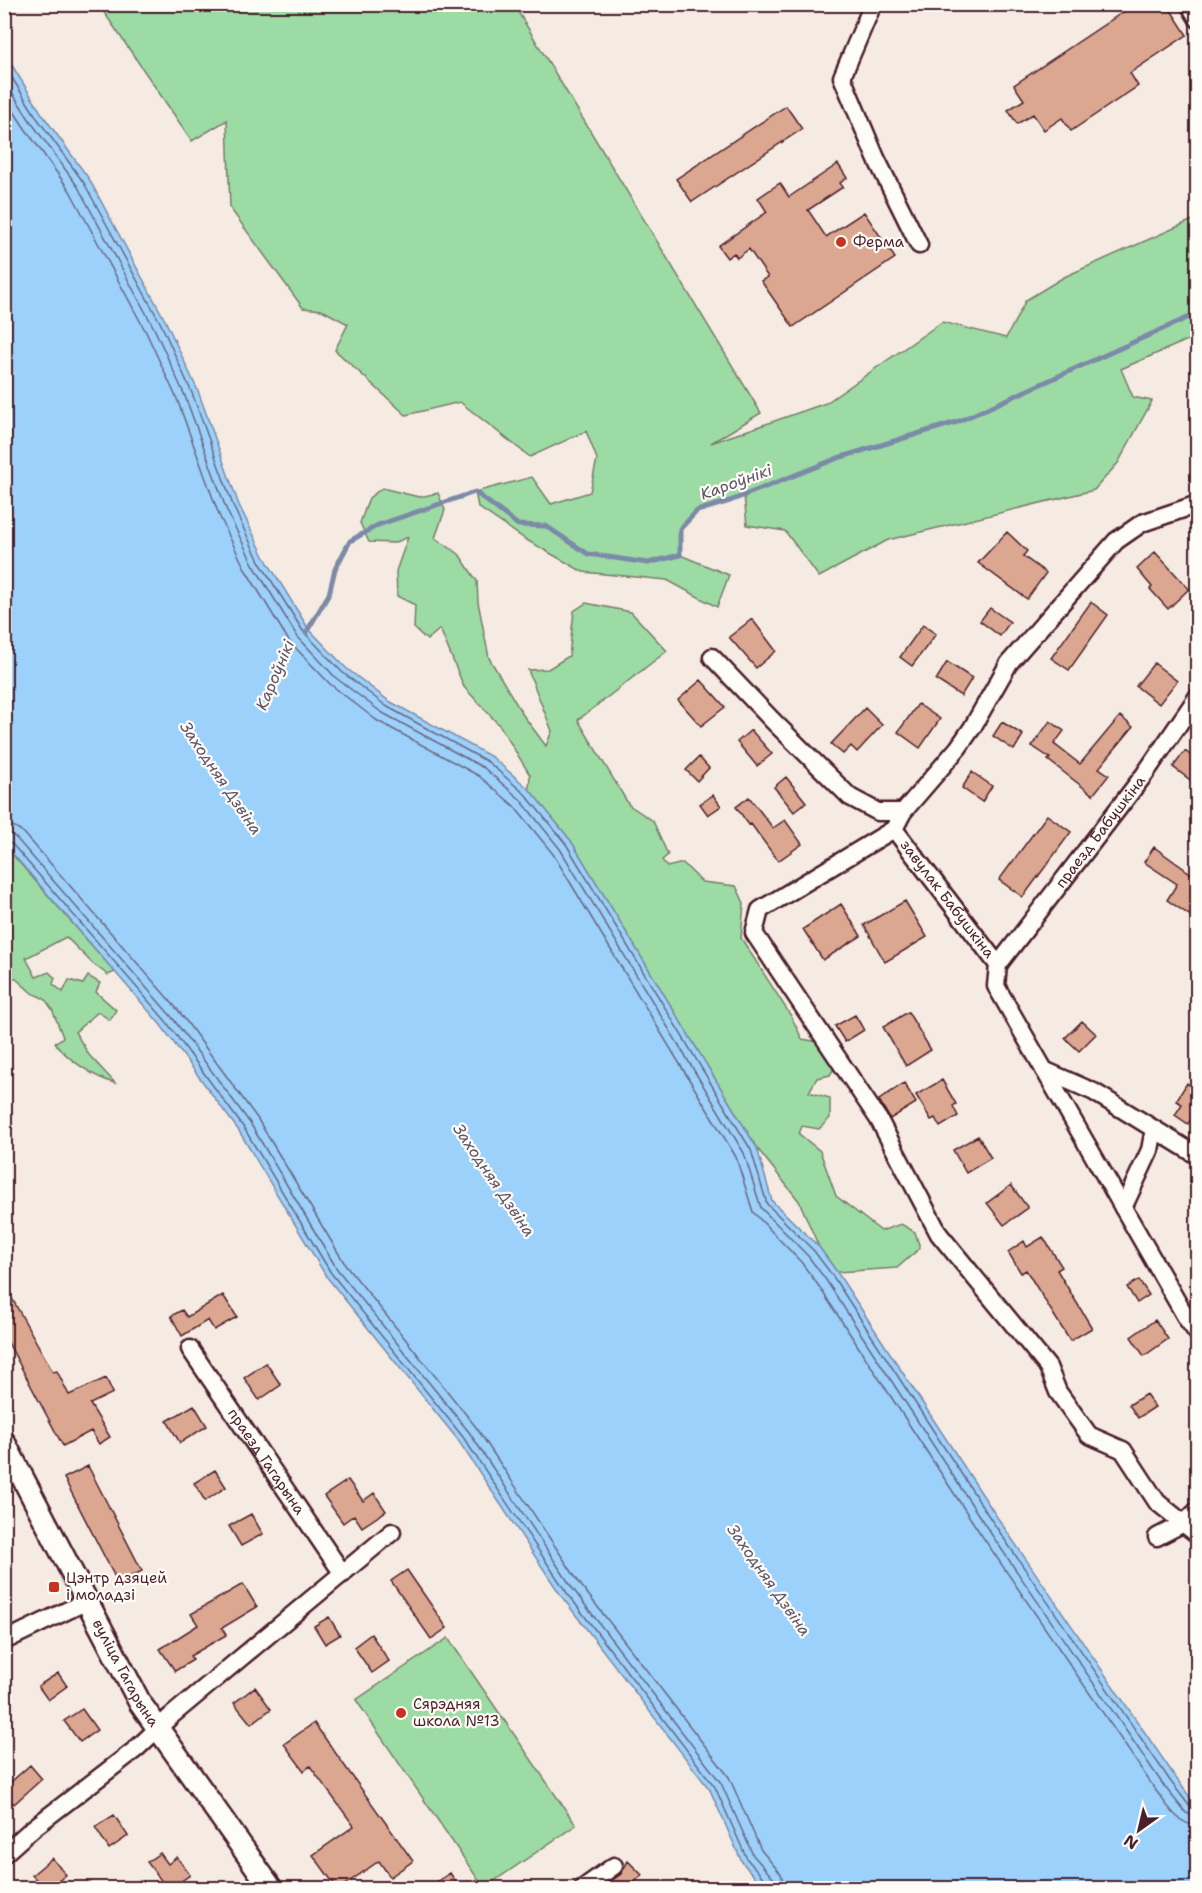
<svg xmlns="http://www.w3.org/2000/svg" width="1202" height="1893" font-family="'Shantell Sans',sans-serif">
<style>
.green{fill:#9ddba4;stroke:#747d68;stroke-width:1.5}
.water{fill:#9cd1fb;stroke:#7b8aa8;stroke-width:1.5}
.lines{fill:none;stroke-linecap:round;stroke-linejoin:round}
.shore{stroke:#6b667e;stroke-width:1.5}
.stream{stroke:#7b8aa8;stroke-width:5}
.building{fill:#dca790;stroke:#4a1f2b;stroke-width:1.5}
.minor-casing{stroke:#4a1f2b;stroke-width:21}
.major-casing{stroke:#4a1f2b;stroke-width:26}
.minor{stroke:#fdfcf7;stroke-width:16}
.major{stroke:#fdfcf7;stroke-width:21}
.poi-dot{fill:#c8321e;stroke:#fdfcf7;stroke-width:2}
.labels{text-anchor:middle;dominant-baseline:central;stroke-width:4.5;stroke-linejoin:round;paint-order:stroke}
.poi-label{font-size:15px;fill:#4a1f2b;stroke:#fdfcf7;text-anchor:start}
.street-label{font-size:15px;fill:#4a1f2b;stroke:#fdfcf7}
.water-label{font-size:16px;font-style:italic;fill:#635469;stroke:#fdfcf7}
</style>
<rect width="100%" height="100%" fill="#f6ebe2"/>
<filter id="ink" filterUnits="userSpaceOnUse"><feTurbulence type="fractalNoise" baseFrequency=".0167" numOctaves="2"/><feDisplacementMap in="SourceGraphic" scale="12" xChannelSelector="R" yChannelSelector="G"/><feConvolveMatrix kernelMatrix="1 2 1 2 8 2 1 2 1" color-interpolation-filters="sRGB"/></filter>
<g filter="url(#ink)">
<path class="green" d="M99,5H514L761,413L711,443L826,403L942,322L1006,338L1026,300L1064,277L1197,218V336L1121,369L1133,397L1152,401L1118,463L1094,490L888,540L819,577L785,531L747,525L744,495L697,511L680,529V555L729,575L717,607L667,580L583,572L525,539L478,507L475,492L532,477L551,504L590,492L597,459L586,431L530,457L460,402L406,415L335,350L348,324L322,310L303,308L230,208L227,120L192,141Z
M382,488L419,497L438,493L445,510L435,538L459,554L477,581L478,602L489,658L523,715L546,746L552,731L528,670L548,669L569,656L574,611L586,603L631,612L667,651L578,720L629,805L653,821L668,855L662,860L667,867L683,863L702,882L736,886L744,903L741,938L791,1016L802,1039L819,1042L835,1067L830,1075L817,1078L809,1092L830,1098V1118L819,1129L802,1126L799,1134L820,1151L836,1196L881,1231L901,1224L915,1232L920,1248L897,1268L837,1272L819,1247L799,1201L757,1148L571,841L529,789L530,775L500,726L464,687L440,629L427,640L414,628L415,605L397,596L396,571L408,537L394,543L369,542L360,523L369,498Z
M4,845L115,972L108,975L93,964L66,937L26,958L36,977L49,972L55,978L53,984L63,992L69,980L83,984L88,976L100,983L96,992L116,1010L110,1020L98,1012L75,1032L89,1055L115,1083C96,1079 66,1058 55,1043L63,1037L52,1009L45,999L32,993L15,978L6,980L5,977Z
M448,1638L576,1825L484,1888L356,1700Z"/>
<path class="water" d="M5,54L42,114L89,179L166,322L198,391L239,505L265,558L308,628L346,668L389,701L492,757L529,789L571,841L757,1148L772,1201L819,1247L837,1272L997,1517L1176,1778L1197,1807V1888H764L742,1862L710,1790L562,1597L458,1440L326,1276L239,1131L160,1024L5,845Z"/>
<g class="lines">
<path class="shore" d="M4,65L37,118L84,183L161,324L192,393L234,508L259,561L303,631L342,672L386,706L488,762L525,794L566,844L751,1150L767,1204L814,1251L832,1275L992,1521L1171,1782L1191,1808L1198,1810
M4,80L31,122L78,187L154,328L185,396L227,511L253,564L297,636L336,678L381,712L484,768L520,799L560,849L744,1153L761,1208L808,1256L826,1280L985,1525L1164,1786L1186,1813L1198,1817
M4,96L24,127L70,191L146,332L177,399L219,515L245,569L289,641L330,684L376,720L479,776L513,805L553,854L736,1157L753,1212L801,1262L818,1285L978,1530L1157,1792C1168,1806 1178,1825 1198,1826
M4,825L15,827L24,833L178,1010L257,1118L345,1264L476,1427L580,1584L729,1777L761,1850L781,1874L785,1888
M4,834L12,835L17,839L171,1016L250,1123L337,1269L469,1432L573,1589L721,1783L753,1855L774,1879L776,1888
M4,842L12,844L165,1020L244,1128L331,1273L463,1437L567,1593L715,1787L747,1859L767,1882L768,1888"/>
<path class="stream" d="M306,633L329,594L335,569L350,541L378,525L475,492L518,525L546,526L588,554L648,563L680,555V529L697,511L730,501L838,458L957,422L1198,313"/>
</g>
<path class="building" d="M1135,4H1167L1187,35L1130,73L1138,86L1071,131L1062,118L1044,130L1033,114L1017,124L1008,110L1024,100L1014,85Z
M786,106L802,129L692,202L676,179Z
M838,164L847,178L840,183L843,187L808,210L826,237L864,212L895,258L793,327L761,281L768,277L749,249L737,258L734,253L727,258L718,246L767,212L758,198L780,183L789,197Z
M1007,532L1027,551L1023,556L1046,573L1027,599L978,563Z
M1155,552L1189,589L1168,609L1150,589L1152,587L1137,569Z
M1091,602L1108,615L1069,670L1051,658Z
M990,608L1010,622L1000,636L980,621Z
M752,619L776,651L756,668L729,637Z
M923,625L936,634L912,666L900,657Z
M947,662L972,678L961,696L936,680Z
M1154,663L1177,681L1159,704L1136,686Z
M701,680L725,707L701,726L678,700Z
M918,704L940,719L920,748L898,732Z
M865,708L882,725L857,752L851,746L843,754L831,744Z
M1120,716L1133,727L1099,768L1109,775L1093,795L1048,760L1050,758L1032,746L1050,721L1064,731L1054,744L1080,764Z
M1002,722L1023,735L1014,750L993,736Z
M751,730L772,754L757,766L737,742Z
M1185,751L1197,760V785L1173,767Z
M699,757L709,768L697,781L686,770Z
M972,772L992,786L982,802L962,788Z
M786,777L806,802L794,812L774,787Z
M713,795L721,806L708,815L700,804Z
M749,797L773,828L785,820L802,844L778,861L751,824L749,825L736,807Z
M1047,815L1071,832L1023,897L999,880Z
M1154,847L1197,878V920L1167,900L1177,884L1144,862Z
M905,901L927,937L885,962L864,925Z
M841,904L861,936L823,960L803,929Z
M908,1012L931,1050L906,1066L883,1027Z
M855,1015L864,1030L845,1042L835,1026Z
M1082,1021L1096,1034L1079,1051L1065,1038Z
M942,1080L956,1104L953,1106L958,1116L940,1127L935,1118L931,1120L916,1095Z
M904,1083L916,1103L890,1119L879,1100Z
M1187,1083L1197,1090V1110L1188,1124L1175,1115L1182,1104L1176,1101Z
M978,1136L991,1158L966,1173L953,1150Z
M1011,1185L1028,1208L1004,1225L987,1203Z
M1043,1237L1062,1267L1057,1270L1092,1328L1070,1341L1026,1270L1021,1273L1008,1252L1024,1241L1027,1247Z
M1139,1280L1149,1295L1137,1303L1127,1287Z
M4,1284L53,1372L57,1371L69,1395L106,1378L113,1393L90,1404L110,1437L99,1444L91,1431L63,1446L4,1335Z
M223,1295L237,1317L214,1330L208,1320L182,1336L171,1316L182,1310L187,1317Z
M1155,1320L1168,1339L1144,1356L1131,1337Z
M266,1363L281,1385L259,1400L244,1378Z
M1146,1394L1155,1407L1138,1418L1129,1405Z
M194,1405L207,1426L180,1443L167,1421Z
M88,1466L142,1571L118,1583L64,1478Z
M215,1470L226,1487L205,1501L194,1483Z
M348,1480L363,1501L374,1493L386,1511L362,1527L354,1515L343,1523L324,1496Z
M251,1514L263,1534L241,1546L229,1526Z
M407,1570L447,1628L431,1639L391,1581Z
M243,1584L257,1607L222,1628L226,1635L190,1656L193,1660L175,1671L160,1649L198,1625L191,1614Z
M329,1617L340,1635L325,1644L314,1626Z
M371,1634L389,1661L372,1673L354,1647Z
M58,1673L67,1686L48,1700L38,1686Z
M255,1687L271,1709L251,1724L234,1703Z
M82,1709L97,1730L80,1742L64,1721Z
M314,1723L413,1861L390,1877L379,1861L340,1888H337L313,1855L354,1826L310,1766L304,1771L284,1744Z
M30,1765L42,1779L14,1804L4,1794V1788Z
M114,1815L128,1836L109,1849L95,1827Z
M160,1853L168,1864L177,1857L190,1875L171,1888H167L147,1862Z
M52,1858L66,1875L49,1888H44L32,1875Z
M628,1861L642,1875L628,1888H617L610,1882L621,1874Z
M450,1873L460,1888H427Z"/>
<g class="lines">
<defs>
<g id="minor">
<path d="M873,4L842,77L876,158L919,245"/>
<path d="M1189,4L1198,19"/>
<path id="s1" d="M1198,504L1142,523L1116,541L1009,663L972,728L958,748L903,812L894,829L998,965L996,986L1187,1319L1198,1334"/>
<path d="M712,657L773,721L850,797L878,812H903"/>
<path d="M894,829L760,910L754,933L879,1120L939,1234L1048,1367L1058,1392L1089,1435L1123,1450L1157,1502L1198,1535"/>
<path id="s2" d="M998,965L1144,775L1198,696"/>
<path d="M1044,1070L1094,1092L1198,1156"/>
<path d="M1123,1208L1150,1150L1154,1129"/>
<path id="s3" d="M190,1349L343,1574"/>
<path d="M1157,1537L1184,1523L1198,1510"/>
<path d="M4,1641L87,1601"/>
<path d="M4,1854L32,1829L136,1749L171,1716L392,1532"/>
<path d="M583,1888L614,1866"/>
</g>
<g id="major">
<path id="s4" d="M4,1442L140,1703L271,1888"/>
</g>
</defs>
<use href="#minor" class="minor-casing"/>
<use href="#major" class="major-casing"/>
<use href="#minor" class="minor"/>
<use href="#major" class="major"/>
</g>
</g>
<g class="poi-dot">
<circle cx="841" cy="242" r="6"/>
<rect x="48" y="1581" width="12" height="12" rx="3"/>
<circle cx="401" cy="1713" r="6"/>
</g>
<g class="labels">
<g class="poi-label">
<text x="853" y="242">Ферма</text>
<text x="66" y="1578">Цэнтр дзяцей<tspan x="66" dy="17">і моладзі</tspan></text>
<text x="413" y="1704">Сярэдняя<tspan x="413" dy="17">школа №13</tspan></text>
</g>
<g class="street-label">
<text stroke="none"><textPath href="#s2" startOffset="168">праезд Бабушкіна</textPath></text>
<text stroke="none"><textPath href="#s1" startOffset="544">завулак Бабушкіна</textPath></text>
<text stroke="none"><textPath href="#s3" startOffset="136">праезд Гагарына</textPath></text>
<text stroke="none"><textPath href="#s4" startOffset="261">вуліца Гагарына</textPath></text>
</g>
<g class="water-label">
<text transform="translate(736 482) rotate(-20)">Кароўнікі</text>
<text transform="translate(275 675) rotate(-67)">Кароўнікі</text>
<text transform="translate(221 778) rotate(56)">Заходняя Дзвіна</text>
<text transform="translate(494 1180) rotate(56)">Заходняя Дзвіна</text>
<text transform="translate(769 1580) rotate(55)">Заходняя Дзвіна</text>
</g>
</g>
<rect width="1202" height="1893" fill="none" stroke="#fdfcf7" stroke-width="24"/>
<rect x="12" y="12" width="1178" height="1869" fill="none" stroke="#4a1f2b" stroke-width="2" filter="url(#ink)"/>
<g transform="translate(1139 1830) rotate(214)" stroke="#fdfcf7" stroke-width="4.5" paint-order="stroke">
<path d="M0-4.5L10 22L0 15L-10 22Z" fill="#4a1f2b"/>
<text y="-9" font-size="16" font-weight="bold" text-anchor="middle" fill="#4a1f2b">N</text>
</g>
</svg>
